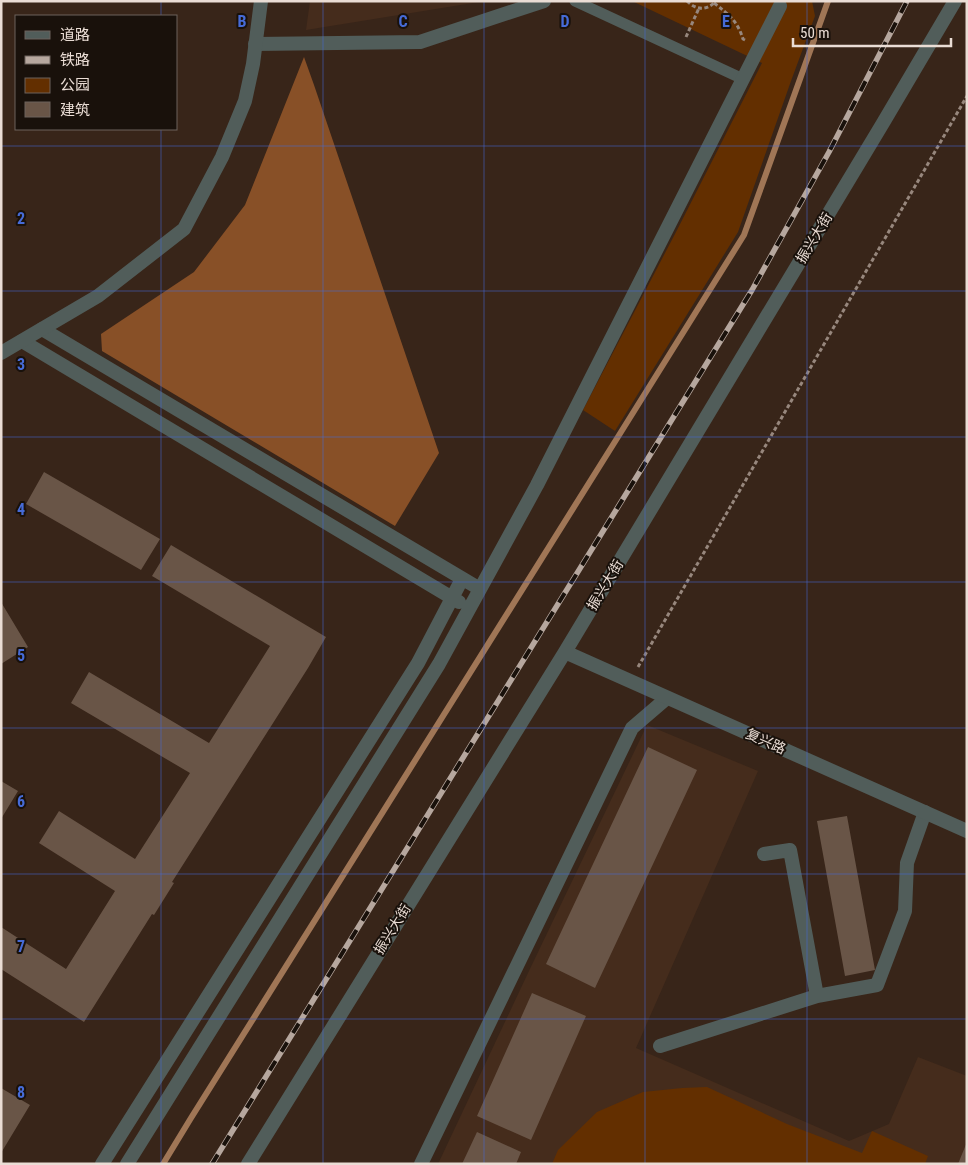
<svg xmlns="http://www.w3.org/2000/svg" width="968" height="1165" font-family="'Roboto Condensed','Noto Sans SC',sans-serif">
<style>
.built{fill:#452c1c}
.green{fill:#632f00}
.forest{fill:#885027}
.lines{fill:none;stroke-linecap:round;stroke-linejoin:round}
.stream{stroke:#a07656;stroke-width:6}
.building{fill:#695547}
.path{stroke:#97877d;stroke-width:3;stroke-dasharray:4 2.5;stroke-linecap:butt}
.service{stroke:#515d5a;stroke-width:11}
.minor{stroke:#515d5a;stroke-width:14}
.tertiary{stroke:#515d5a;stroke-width:14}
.rail-casing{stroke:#b6a79e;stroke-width:5.5}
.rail{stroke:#19110b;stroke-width:4;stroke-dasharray:11;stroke-linecap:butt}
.grid{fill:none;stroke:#466bd7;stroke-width:1;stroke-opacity:0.55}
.labels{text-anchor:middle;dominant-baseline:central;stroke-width:4;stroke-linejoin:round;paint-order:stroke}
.street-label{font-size:14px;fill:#eaddd5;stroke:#19110b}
.grid-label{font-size:16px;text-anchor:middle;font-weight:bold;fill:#466bd7;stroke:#19110b;stroke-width:4;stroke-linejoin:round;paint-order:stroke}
</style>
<rect width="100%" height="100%" fill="#382519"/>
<path class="built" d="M310,1H485L306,30Z
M647,725L758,771L636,1048L849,1141L889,1124L918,1057L967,1076V1164H438L528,973Z"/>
<path class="green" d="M632,1H812L815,16L791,81L738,232L615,431L583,410L676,232L762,63Z
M707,1087L787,1124L862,1153L872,1131L928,1156L925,1164H552L558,1150L597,1112L643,1092L682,1088Z"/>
<path class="forest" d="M304,57L314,85L439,453L395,526L102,351L101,334L194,272L245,205Z"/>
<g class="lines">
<path class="stream" d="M163,1164L191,1118L616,440L744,235L828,1"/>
</g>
<path class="building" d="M44,472L160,539L141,570L26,504Z
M171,545L326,637L308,668L172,882L174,883L154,915L152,914L84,1022L1,969V927L66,969L115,891L39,843L59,811L135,859L190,773L71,703L89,672L209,743L270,646L152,576Z
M1,602L28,647L1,664Z
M648,747L697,770L595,988L546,964Z
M1,781L18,791L1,819Z
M847,816L875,970L845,976L817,821Z
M532,993L586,1016L531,1140L477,1116Z
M1,1088L30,1105L1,1153Z
M477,1132L521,1152L516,1164H462Z
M967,1142V1164H958Z"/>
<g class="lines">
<path class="path" d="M687,1C696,10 706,11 715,2
M714,3C729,15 737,20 743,39L745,40
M686,37L699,8
M638,667L967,96"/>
<path class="service" d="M575,1L743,79"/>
<path class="minor" d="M255,44L420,42L544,1
M42,329L480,589
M22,341L459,602
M764,854L790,850L817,996
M660,1046L817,996L877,985L905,911L907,863L925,812
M102,1164L418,663L462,579
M127,1164L439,664L537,485L780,6
M421,1164L632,728L667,698"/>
<path class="tertiary" d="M1,353L98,296L184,229L222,157L245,101L253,64L261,1
M565,652L967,831
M248,1164L565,652L883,123L955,1"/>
<defs>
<path id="rail" d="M212,1164L752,290L829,152L907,1"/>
</defs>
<use href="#rail" class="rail-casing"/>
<use href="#rail" class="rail"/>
</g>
<path class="grid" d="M161,1V16M323,1V1164M484,1V1164M645,1V1164M807,1V1164M161,129V1164M1,146H967M1,291H967M1,437H967M1,582H967M1,728H967M1,874H967M1,1019H967"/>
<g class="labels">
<g class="street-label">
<text transform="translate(814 238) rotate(-59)">振兴大街</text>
<text transform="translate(605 585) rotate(-59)">振兴大街</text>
<text transform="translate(766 741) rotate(24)">复兴路</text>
<text transform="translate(392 929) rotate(-58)">振兴大街</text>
</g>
</g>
<g class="grid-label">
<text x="242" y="27">B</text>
<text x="403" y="27">C</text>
<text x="565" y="27">D</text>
<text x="726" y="27">E</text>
<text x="21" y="224">2</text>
<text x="21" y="370">3</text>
<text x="21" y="515">4</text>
<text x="21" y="661">5</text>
<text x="21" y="807">6</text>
<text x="21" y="952">7</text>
<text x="21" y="1098">8</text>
</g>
<rect width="968" height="1165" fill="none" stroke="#eaddd5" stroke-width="5"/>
<rect x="15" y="15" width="162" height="115" fill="#19110b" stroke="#6d635c"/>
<rect x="25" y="31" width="25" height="8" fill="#515d5a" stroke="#6d635c"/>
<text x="60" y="40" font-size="15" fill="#eaddd5">道路</text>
<rect x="25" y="56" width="25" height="8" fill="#b6a79e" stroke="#6d635c"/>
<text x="60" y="65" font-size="15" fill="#eaddd5">铁路</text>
<rect x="25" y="78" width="25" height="15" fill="#632f00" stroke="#6d635c"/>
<text x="60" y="90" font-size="15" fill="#eaddd5">公园</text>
<rect x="25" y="102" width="25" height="15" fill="#695547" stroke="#6d635c"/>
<text x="60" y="115" font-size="15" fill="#eaddd5">建筑</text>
<path d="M793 38v8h158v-8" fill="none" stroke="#eaddd5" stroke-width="2.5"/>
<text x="800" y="38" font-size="15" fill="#eaddd5" stroke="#19110b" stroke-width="4" paint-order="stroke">50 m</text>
</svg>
